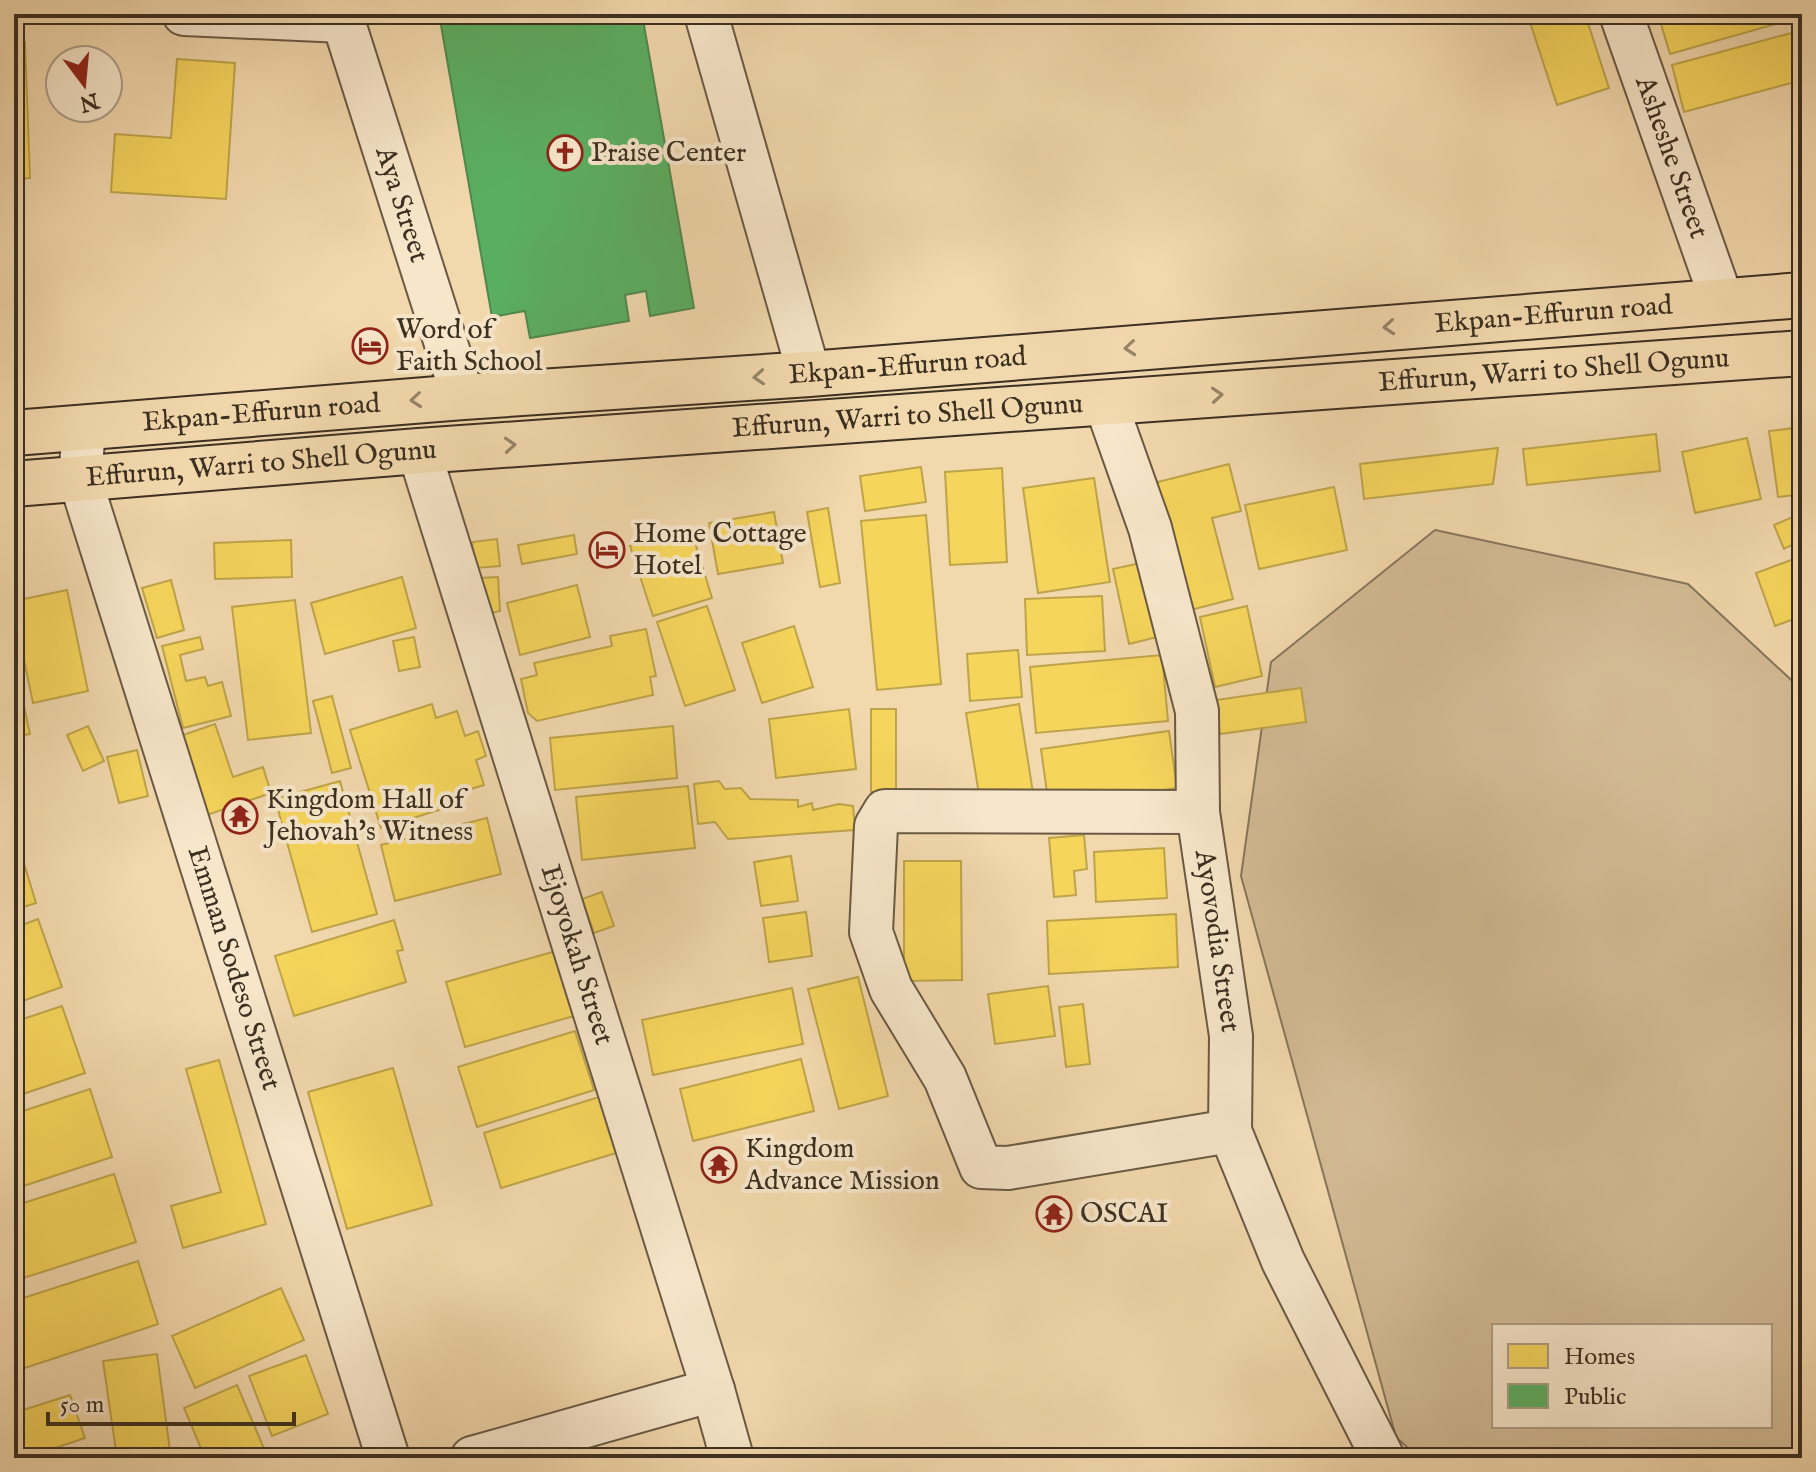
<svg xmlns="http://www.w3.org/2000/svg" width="1816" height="1472" font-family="'IM FELL English',serif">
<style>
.green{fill:#d3bb95;stroke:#88765b;stroke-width:2;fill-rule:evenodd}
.homes{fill:#f6d55c;stroke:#bea44a;stroke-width:2}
.public{fill:#5aae61;stroke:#51884e;stroke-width:2}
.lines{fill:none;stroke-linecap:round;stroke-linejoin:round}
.minor-casing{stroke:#6a5a44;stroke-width:46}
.major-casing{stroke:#3c3021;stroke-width:48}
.minor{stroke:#f7e6ca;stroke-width:42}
.major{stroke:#f2d8ad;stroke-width:44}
.oneway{stroke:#978467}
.labels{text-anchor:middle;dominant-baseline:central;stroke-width:8;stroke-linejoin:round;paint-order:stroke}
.poi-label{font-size:28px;fill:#3c3021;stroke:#f7e6ca;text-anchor:start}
.street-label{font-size:28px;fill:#3c3021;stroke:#f7e6ca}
</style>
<rect width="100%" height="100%" fill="#f2d8ad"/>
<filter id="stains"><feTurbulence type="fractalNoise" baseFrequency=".0025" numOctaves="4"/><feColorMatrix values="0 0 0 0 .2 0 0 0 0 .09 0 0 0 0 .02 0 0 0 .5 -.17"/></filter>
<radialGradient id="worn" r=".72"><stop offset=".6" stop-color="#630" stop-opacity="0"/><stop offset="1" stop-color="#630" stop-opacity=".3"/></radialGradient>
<path class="green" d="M1435,530L1688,584L1802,690V1458H1419L1396,1437L1241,876L1271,662ZM1494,1326H1770V1426H1494Z"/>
<path class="homes" d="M1535,14H1585L1609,88L1557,105L1528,16Z
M1658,14H1796L1797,18L1670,54Z
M1799,31L1802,43V80L1684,112L1672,65Z
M25,42L30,178L14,179V43Z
M177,59L235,63L226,199L111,192L115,134L171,138Z
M1802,427V494L1778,497L1769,431Z
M1656,434L1660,471L1527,485L1523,449Z
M1747,438L1761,499L1695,513L1682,452Z
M1498,448L1493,484L1364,499L1360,464Z
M1229,464L1241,511L1212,518L1233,599L1187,611L1154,483Z
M921,467L926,502L865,511L860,476Z
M1002,468L1007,562L950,565L945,472Z
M1094,478L1110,582L1038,593L1023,488Z
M1334,487L1347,550L1259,569L1245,505Z
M828,508L840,583L820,587L807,512Z
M774,512L783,563L718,574L709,523Z
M1802,513V540L1784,549L1774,525Z
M926,515L941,684L877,690L861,521Z
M690,526L712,598L653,616L630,546Z
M574,535L577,554L522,564L518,545Z
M497,539L500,566L476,568L472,542Z
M291,540L292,577L215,579L214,543Z
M1802,556V616L1775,626L1756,573Z
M1141,563L1157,637L1129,644L1113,569Z
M402,577L416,628L325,654L311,603Z
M498,577L500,611L491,613L480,578Z
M171,580L184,630L157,638L142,588Z
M577,585L590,637L520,655L507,603Z
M67,590L88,691L33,703L14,612V601Z
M1102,596L1105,651L1027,655L1025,599Z
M295,600L311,733L248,740L232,607Z
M707,606L735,690L685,706L657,622Z
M1247,606L1262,676L1215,687L1200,617Z
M794,626L813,687L762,703L742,643Z
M646,629L656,676L650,677L653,695L537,721L528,713L521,679L537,675L534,663L612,646L610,636Z
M200,637L203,649L180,655L186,681L205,677L208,686L222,682L231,716L183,728L162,646Z
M414,637L420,667L399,671L393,641Z
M1018,650L1022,697L970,701L967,654Z
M1162,655L1168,721L1036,733L1030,667Z
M14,661L30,734L14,737Z
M1301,688L1306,722L1220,734L1216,700Z
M332,696L351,768L332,773L313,701Z
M432,704L436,718L457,711L465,736L478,731L486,756L476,760L484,785L444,797L442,809L381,828L350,730Z
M1019,704L1033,793L980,801L966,713Z
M849,709L856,769L776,778L769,719Z
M871,709H896V800H871Z
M215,724L233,777L263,767L271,793L207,815L180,736Z
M88,726L104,761L83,771L67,735Z
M673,726L677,778L555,790L550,738Z
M1169,731L1177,788L1049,807L1041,749Z
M137,750L148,796L119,803L107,757Z
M340,781L377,914L312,932L275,799Z
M719,781L725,789L741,788L750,799L798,800V807L812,803L813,810L839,804L853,806L855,830L728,839L715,822L698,824L694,784Z
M688,786L695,848L582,860L576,797Z
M487,818L501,874L395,901L381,845Z
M1084,835L1087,869L1074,871L1076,895L1054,897L1049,838Z
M14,837H16L36,903L14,910Z
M1164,848L1167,898L1096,902L1094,852Z
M791,856L798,901L761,906L754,862Z
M904,861H961L962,980L904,981Z
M602,892L614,926L594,933L582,899Z
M806,912L812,956L769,962L763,918Z
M1176,914L1178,967L1049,974L1047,921Z
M38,919L62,987L14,1004V928Z
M394,920L403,950L397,951L406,982L294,1016L275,956Z
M563,949L581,1014L465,1047L446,982Z
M858,977L888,1096L839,1109L808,989Z
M1048,986L1055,1036L995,1044L988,994Z
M792,988L803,1044L653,1075L642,1020Z
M1083,1004L1090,1064L1066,1067L1059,1007Z
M62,1006L85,1073L14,1097V1022Z
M575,1031L594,1090L477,1127L458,1067Z
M801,1059L814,1111L693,1141L680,1089Z
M219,1060L266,1224L183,1248L171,1206L221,1192L186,1069Z
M393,1068L432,1205L347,1229L308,1092Z
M90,1089L112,1157L14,1189V1114Z
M599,1097L616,1153L501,1188L484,1133Z
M114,1174L136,1242L14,1281V1206Z
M138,1261L158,1324L25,1368L14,1335V1301Z
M281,1288L304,1340L195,1388L172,1336Z
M157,1354L171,1458H117L103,1361Z
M306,1355L328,1414L272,1436L249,1376Z
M237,1385L268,1458H205L184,1408Z
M70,1395L85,1438L25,1458H14V1413Z"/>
<path class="public" d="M439,14H642L694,308L650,316L646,291L625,295L629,321L530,338L525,311L492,317Z"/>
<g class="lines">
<defs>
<g id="minor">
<path d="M184,14L343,21"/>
<path id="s1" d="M341,14L463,397"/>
<path d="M706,14L809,374"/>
<path id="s2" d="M1621,14L1722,301"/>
<path id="s3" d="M1106,404L1150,528L1197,711L1198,812L1231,1036L1230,1131L1283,1261L1383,1458"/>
<path id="s4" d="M84,428L80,479L388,1458"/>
<path id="s5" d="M419,451L713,1390L732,1458"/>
<path d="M1198,812L885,811L876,826L871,932L891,989L945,1078L981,1167L1008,1168L1230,1131"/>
<path d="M472,1458L713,1390"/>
</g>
<g id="major">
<path id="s6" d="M14,433L463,397L809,374L1802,295"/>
<path id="s7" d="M14,484L419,451L1802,353"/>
</g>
</defs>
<use href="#minor" class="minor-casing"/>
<use href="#major" class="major-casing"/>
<use href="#minor" class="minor"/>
<use href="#major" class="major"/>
</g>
<defs><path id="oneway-chevron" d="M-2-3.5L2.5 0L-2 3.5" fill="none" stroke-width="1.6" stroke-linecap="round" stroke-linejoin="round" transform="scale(2)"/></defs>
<g class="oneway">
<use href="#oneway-chevron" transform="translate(1389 327) rotate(175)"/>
<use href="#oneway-chevron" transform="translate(1130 348) rotate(175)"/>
<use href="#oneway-chevron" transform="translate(759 377) rotate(176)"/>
<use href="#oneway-chevron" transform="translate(1217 395) rotate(-4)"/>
<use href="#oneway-chevron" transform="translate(416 400) rotate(175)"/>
<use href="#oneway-chevron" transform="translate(510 445) rotate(-4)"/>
</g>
<defs>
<symbol id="church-ring" viewBox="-11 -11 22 22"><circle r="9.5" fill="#f7e6ca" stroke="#8f2418" stroke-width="1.5"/><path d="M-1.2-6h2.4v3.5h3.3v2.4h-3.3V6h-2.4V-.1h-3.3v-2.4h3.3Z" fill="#8f2418"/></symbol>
<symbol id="hotel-ring" viewBox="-11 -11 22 22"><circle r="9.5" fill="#f7e6ca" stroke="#8f2418" stroke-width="1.5"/><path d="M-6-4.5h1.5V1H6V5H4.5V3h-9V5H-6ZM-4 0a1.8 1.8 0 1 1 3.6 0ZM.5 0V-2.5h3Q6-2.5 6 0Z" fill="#8f2418"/></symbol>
<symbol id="temple-ring" viewBox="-11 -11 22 22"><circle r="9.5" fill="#f7e6ca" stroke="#8f2418" stroke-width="1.5"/><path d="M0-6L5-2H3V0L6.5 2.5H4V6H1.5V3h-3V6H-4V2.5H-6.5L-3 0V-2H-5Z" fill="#8f2418"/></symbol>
</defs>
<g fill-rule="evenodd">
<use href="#church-ring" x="545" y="133" width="40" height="40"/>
<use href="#hotel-ring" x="350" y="326" width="40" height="40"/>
<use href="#hotel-ring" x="587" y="530" width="40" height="40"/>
<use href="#temple-ring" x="220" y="796" width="40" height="40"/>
<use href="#temple-ring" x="699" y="1145" width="40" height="40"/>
<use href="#temple-ring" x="1034" y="1194" width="40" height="40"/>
</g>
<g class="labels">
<g class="poi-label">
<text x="591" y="153">Praise Center</text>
<text x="396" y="330">Word of<tspan x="396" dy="32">Faith School</tspan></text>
<text x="633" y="534">Home Cottage<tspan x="633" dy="32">Hotel</tspan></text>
<text x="266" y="800">Kingdom Hall of<tspan x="266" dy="32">Jehovah's Witness</tspan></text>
<text x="745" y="1149">Kingdom<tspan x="745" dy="32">Advance Mission</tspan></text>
<text x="1080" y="1214">OSCAI</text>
</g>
<g class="street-label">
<text stroke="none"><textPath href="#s2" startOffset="152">Asheshe Street</textPath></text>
<text stroke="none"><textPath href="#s1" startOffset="200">Aya Street</textPath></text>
<text stroke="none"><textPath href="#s6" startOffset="1544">Ekpan-Effurun road</textPath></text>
<text stroke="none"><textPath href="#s6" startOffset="896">Ekpan-Effurun road</textPath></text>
<text stroke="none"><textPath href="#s7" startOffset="1544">Effurun, Warri to Shell Ogunu</textPath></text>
<text stroke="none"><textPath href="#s6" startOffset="248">Ekpan-Effurun road</textPath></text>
<text stroke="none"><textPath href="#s7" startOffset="896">Effurun, Warri to Shell Ogunu</textPath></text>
<text stroke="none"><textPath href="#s7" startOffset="248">Effurun, Warri to Shell Ogunu</textPath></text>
<text stroke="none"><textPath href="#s3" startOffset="552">Ayovodia Street</textPath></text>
<text stroke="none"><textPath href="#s5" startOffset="528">Ejoyokah Street</textPath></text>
<text stroke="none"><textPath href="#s4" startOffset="564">Emman Sodeso Street</textPath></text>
</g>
</g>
<rect width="1816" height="1472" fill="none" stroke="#f2d8ad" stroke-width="48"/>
<rect x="16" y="16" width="1784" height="1440" fill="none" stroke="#3c3021" stroke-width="4"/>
<rect x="24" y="24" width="1768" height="1424" fill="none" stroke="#3c3021" stroke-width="2"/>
<rect x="1492" y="1324" width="280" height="104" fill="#f7e6ca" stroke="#ac9d86" stroke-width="2"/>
<rect x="1508" y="1344" width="40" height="24" fill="#f6d55c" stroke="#ac9d86" stroke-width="2"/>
<text x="1564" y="1364" font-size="24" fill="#3c3021">Homes</text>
<rect x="1508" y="1384" width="40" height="24" fill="#5aae61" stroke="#ac9d86" stroke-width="2"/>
<text x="1564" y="1404" font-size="24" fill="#3c3021">Public</text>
<g transform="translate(84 84) rotate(164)"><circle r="38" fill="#f7e6ca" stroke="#ac9d86" stroke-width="2"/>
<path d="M0-6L14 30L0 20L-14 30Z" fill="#8f2418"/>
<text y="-12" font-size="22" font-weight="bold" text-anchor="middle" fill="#3c3021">N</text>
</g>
<path d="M48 1412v12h246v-12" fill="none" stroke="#3c3021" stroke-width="4"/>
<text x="60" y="1412" font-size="24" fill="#3c3021" stroke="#f7e6ca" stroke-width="6" paint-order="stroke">50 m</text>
<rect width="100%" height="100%" filter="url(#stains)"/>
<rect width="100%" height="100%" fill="url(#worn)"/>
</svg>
